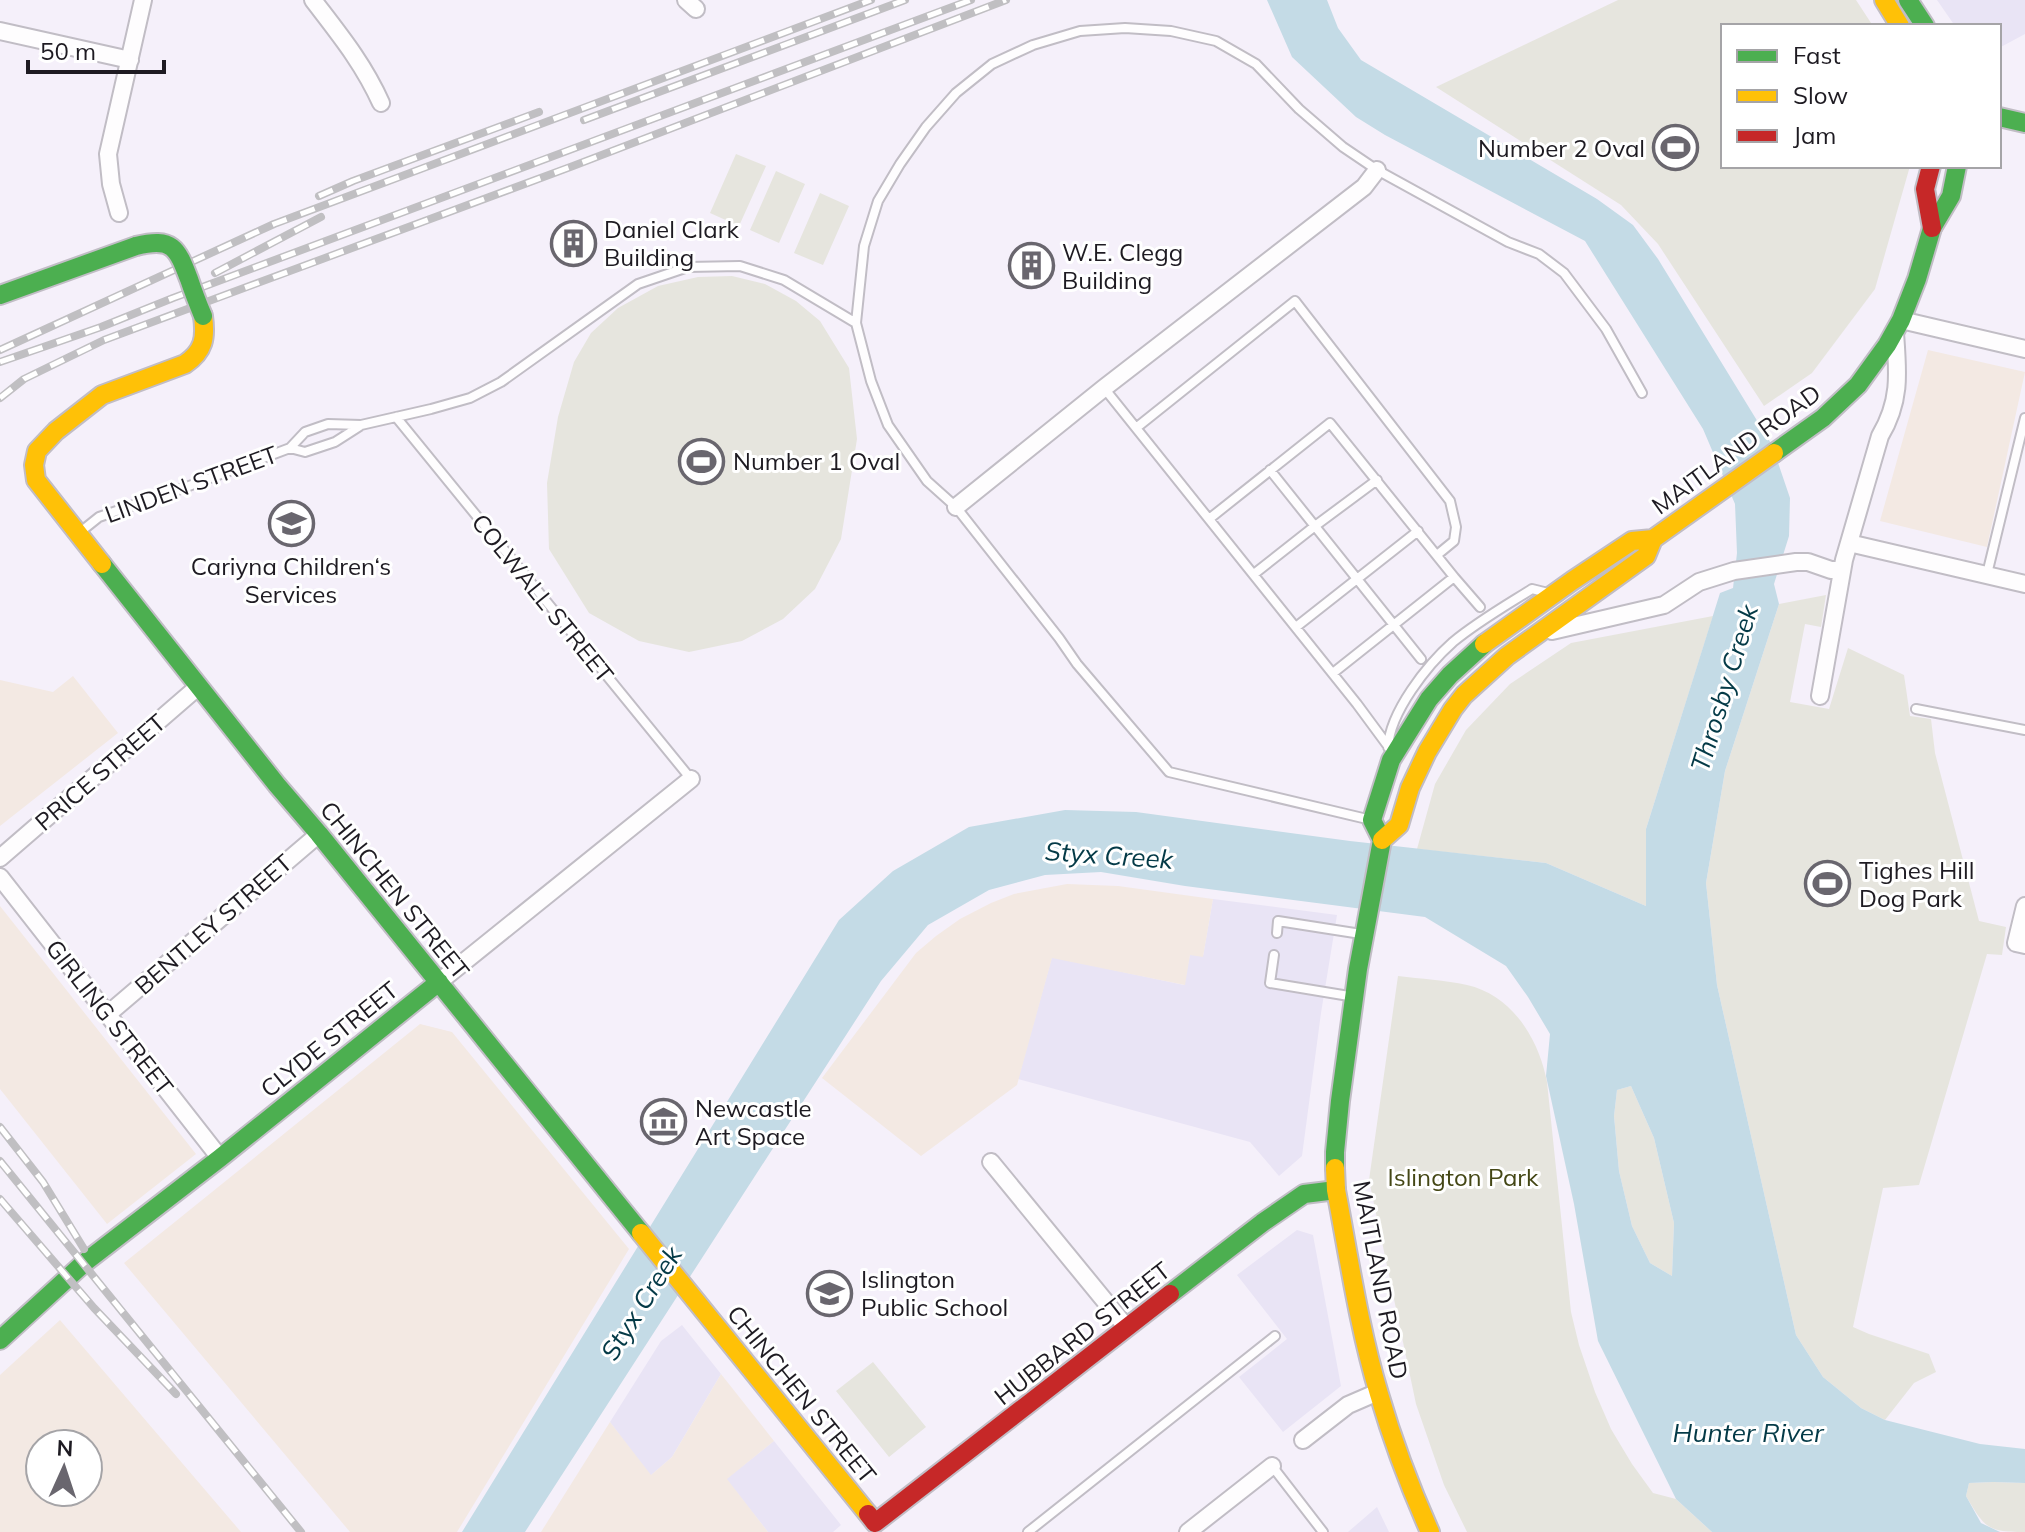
<svg xmlns="http://www.w3.org/2000/svg" width="2025" height="1532" font-family="Mulish,sans-serif">
<style>
.commercial{fill:#e9e4f5}
.industrial{fill:#f3e9e3;fill-rule:evenodd}
.green{fill:#e6e5de}
.water{fill:#c4dbe6;fill-rule:evenodd}
.lines{fill:none;stroke-linecap:round;stroke-linejoin:round}
.lane-casing{stroke:#c1bdc5;stroke-width:12}
.street-casing{stroke:#c1bdc5;stroke-width:20}
.fast-casing{stroke:#c1bdc5;stroke-width:22}
.slow-casing{stroke:#c1bdc5;stroke-width:22}
.jam-casing{stroke:#c1bdc5;stroke-width:22}
.lane{stroke:#fefdfe;stroke-width:8}
.street{stroke:#fefdfe;stroke-width:16}
.fast{stroke:#4caf50;stroke-width:18}
.slow{stroke:#ffc107;stroke-width:18}
.jam{stroke:#c62828;stroke-width:18}
.rail-casing{stroke:#c0bfc2;stroke-width:8}
.rail{stroke:#fff;stroke-width:5;stroke-dasharray:15;stroke-linecap:butt}
.fast-bridge-casing{stroke:#c1bdc5;stroke-width:22;stroke-linecap:butt}
.fast-bridge{stroke:#4caf50;stroke-width:18}
.labels{text-anchor:middle;dominant-baseline:central;stroke-width:6;stroke-linejoin:round;paint-order:stroke}
.poi-label{font-size:24px;fill:#1e1b22;stroke:#fff;text-anchor:start}
.street-label{font-size:24px;fill:#1e1b22;stroke:#fff}
.park-label{font-size:24px;fill:#444715;stroke:#fff}
.water-label{font-size:26px;font-style:italic;fill:#043a47;stroke:#fff}
</style>
<rect width="100%" height="100%" fill="#f5f0fa"/>
<path class="commercial" d="M1937,0H2025V34L1999,48V26H1955Z
M1213,899L1337,915L1321,1013L1302,1156L1279,1176L1250,1142L1018,1079L1052,957L1184,985L1190,954L1203,956Z
M1297,1230L1313,1235L1341,1386L1283,1432L1239,1377L1287,1339L1237,1275Z
M682,1325L721,1374L672,1457L650,1476L610,1422L661,1341Z
M774,1441L841,1525L833,1532H768L726,1479Z
M1377,1507L1389,1532H1348Z"/>
<path class="industrial" d="M1928,350L2025,372L1987,547L1880,521Z
M73,676L118,733L0,826V680L53,692Z
M1067,884L1118,886L1213,899L1203,957L1190,955L1185,985L1052,958L1017,1085L921,1156L822,1078L916,953L936,936L960,919L991,903L1014,894Z
M0,906L196,1154L107,1224L0,1089Z
M420,1024L452,1032L629,1249L457,1532H350L124,1263Z
M60,1320L241,1532H0V1375ZM40,1444H88V1492H40Z
M721,1374L774,1441L727,1479L768,1532H541L610,1422L651,1475L672,1457Z"/>
<path class="green" d="M1618,0H1856L1873,26H1723V166H1910L1875,289L1812,373L1764,406L1658,244L1621,205L1436,87Z
M736,154L766,166L739,226L710,213Z
M776,171L805,184L779,243L750,230Z
M820,193L849,206L823,265L794,253Z
M732,276L765,284L796,301L820,321L849,368L857,439L841,539L815,589L783,619L742,641L689,652L639,641L589,613L549,549L547,483L558,417L574,362L591,333L618,308L658,286L698,277Z
M1826,595L1821,627L1805,624L1790,702L1829,709L1848,648L1904,675L1910,716L1931,719L1935,753L1979,921L2006,927L2002,955L1987,954L1919,1185L1883,1188L1853,1327L1869,1334L1929,1354L1936,1372L1914,1383L1885,1420L1861,1408L1823,1377L1796,1335L1717,985L1706,883L1725,771L1779,604Z
M1713,616L1646,829V906L1546,863L1417,849L1435,784L1466,730L1510,684L1571,643Z
M1398,976C1421,979 1445,980 1467,985C1512,995 1539,1039 1547,1082L1571,1312L1579,1345L1595,1392L1611,1429L1632,1464L1653,1493L1676,1499L1712,1532H1467L1444,1485L1416,1404L1369,1180Z
M1631,1086L1654,1138L1674,1223L1672,1276L1650,1263L1632,1226L1619,1171L1614,1116L1617,1090Z
M873,1362L926,1427L889,1457L836,1391Z
M1993,1482L2025,1483V1532C1987,1532 1985,1528 1966,1496L1969,1483Z"/>
<path class="water" d="M1267,0H1327L1338,28L1361,60L1597,199L1633,225L1658,259L1772,445L1790,498L1789,536L1774,584L1779,604L1725,771L1706,883L1717,985L1796,1335L1823,1377L1861,1408L1885,1420L1980,1444L2025,1449V1483L1993,1482L1969,1483L1966,1496L1981,1523L2000,1532H1712L1676,1499L1598,1341L1574,1204L1546,1076L1550,1034L1528,997L1506,966L1425,917L1185,886L1101,872L1045,875L989,890L928,925L881,981L525,1532H462L839,920L893,871L969,827L1065,810L1136,812L1350,841L1546,863L1646,906V829L1720,593L1733,588L1737,553L1735,504L1703,429L1585,241L1385,135L1356,117L1292,57ZM1631,1086L1654,1138L1674,1223L1672,1276L1650,1263L1632,1226L1619,1171L1614,1116L1617,1090Z"/>
<g class="lines">
<defs>
<path id="lane" d="M1104,388L1357,704L1388,746
M396,417L691,779
M1136,428L1295,301L1450,501L1456,527L1454,541L1437,555
M290,448L305,452L335,442L360,426
M1270,470L1421,659
M1209,519L1330,423L1454,577L1333,673
M79,533L99,517L189,486L290,448L305,432L328,424L361,425L431,409L470,398L501,382L638,284L688,267L740,266L784,280L856,323
M1254,574L1315,526L1377,480
M1987,574L2025,418
M1454,577L1480,607
M1296,627L1418,531
M1916,709L2025,730
M1388,747C1390,712 1427,665 1453,642C1477,622 1505,606 1532,589L1544,592
M1367,819L1169,772L1077,664L1059,638L956,507L927,481L888,425L871,381L856,323L864,246L878,201L900,164L926,127L956,93L992,64L1033,45L1080,31L1125,28L1171,31L1216,41L1256,64L1299,109L1343,147L1377,170L1508,242L1539,254L1564,273L1606,329L1642,393
M1277,933L1278,921L1361,934
M1274,955L1270,983L1349,996
M1272,1466L1323,1532
M1028,1532L1275,1336"/>
<path id="street" d="M313,0C339,34 363,63 381,103
M686,0L696,9
M0,31L130,60
M119,213L111,184L108,154L143,0
M1901,320L2025,349
M956,507L1104,388L1364,187L1377,170
M1849,543L2025,584
M1552,631L1664,605L1699,582L1734,571L1796,562H1808L1831,570H1842
M1820,696L1844,560L1880,436C1901,401 1898,373 1895,333
M0,858L199,686
M0,877L220,1158
M2025,906L2016,943L2025,945
M439,982L691,779
M108,1014L319,834
M991,1162L1127,1328
M1303,1440L1348,1405L1378,1392
M1188,1532L1272,1466"/>
<path id="fast" d="M1908,0L1925,26
M1999,117L2025,123
M0,295L136,246
M1774,453L1823,418L1858,385L1887,345L1901,320L1917,279L1932,228L1951,196L1957,166
M102,564L277,785L319,834L641,1233
M1335,1168V1152L1340,1101L1358,969L1382,840L1372,820L1391,760L1429,699L1450,675L1484,644
M1170,1294L1262,1223L1304,1194L1336,1190
M0,1340L84,1263L220,1158L439,982"/>
<path id="slow" d="M1884,0L1900,26
M102,564L36,480L34,465L37,451L56,431L102,395L185,364C204,351 206,338 203,316
M1484,644L1572,581L1632,541L1653,539L1774,453
M1382,840L1399,825L1410,788L1427,752L1453,709L1464,695L1507,656L1646,556L1653,539
M1335,1168L1336,1190C1349,1258 1359,1328 1379,1394C1393,1442 1410,1487 1430,1532
M641,1233L868,1514"/>
<path id="jam" d="M1931,166L1925,189L1932,228
M868,1514L875,1523L1170,1294"/>
</defs>
<use href="#lane" class="lane-casing"/>
<use href="#street" class="street-casing"/>
<use href="#fast" class="fast-casing"/>
<use href="#slow" class="slow-casing"/>
<use href="#jam" class="jam-casing"/>
<use href="#lane" class="lane"/>
<use href="#street" class="street"/>
<use href="#fast" class="fast"/>
<use href="#slow" class="slow"/>
<use href="#jam" class="jam"/>
<defs>
<path id="rail" d="M584,120L905,0
M319,196L353,181L539,112
M215,273L321,217
M0,350L274,224L871,0
M0,362L101,327L173,298L971,0
M0,398L24,379L104,340L573,166L1006,0
M0,1127L43,1182L84,1249
M0,1161L301,1532
M0,1199L94,1308L176,1394"/>
</defs>
<use href="#rail" class="rail-casing"/>
<use href="#rail" class="rail"/>
<defs>
<path id="fast-bridge" d="M136,246C173,237 177,248 189,279C193,291 198,304 203,316"/>
</defs>
<use href="#fast-bridge" class="fast-bridge-casing"/>
<use href="#fast-bridge" class="fast-bridge"/>
</g>
<defs>
<symbol id="stadium-ring" viewBox="-11 -11 22 22"><circle r="9.5" fill="#fff" stroke="#69666e" stroke-width="1.5"/><path d="M0-5a6.5 5 0 1 0 0 10a6.5 5 0 1 0 0-10ZM-3.5-1.8h7v3.6h-7Z" fill="#69666e"/></symbol>
<symbol id="building-ring" viewBox="-11 -11 22 22"><circle r="9.5" fill="#fff" stroke="#69666e" stroke-width="1.5"/><path d="M-4-6H4V6H1V3H-1V6H-4ZM-2.5-4.3h1.7v1.8h-1.7ZM.8-4.3h1.7v1.8H.8ZM-2.5-1h1.7V.8h-1.7ZM.8-1h1.7V.8H.8Z" fill="#69666e"/></symbol>
<symbol id="school-ring" viewBox="-11 -11 22 22"><circle r="9.5" fill="#fff" stroke="#69666e" stroke-width="1.5"/><path d="M0-5L7-2L0 1L-7-2ZM-4 1L0 2.5L4 1V4Q0 6-4 4Z" fill="#69666e"/></symbol>
<symbol id="museum-ring" viewBox="-11 -11 22 22"><circle r="9.5" fill="#fff" stroke="#69666e" stroke-width="1.5"/><path d="M0-6L6-3V-2H-6V-3ZM-5-1h2V3h-2ZM-1-1h2V3h-2ZM3-1h2V3H3ZM-6 4H6V6H-6Z" fill="#69666e"/></symbol>
</defs>
<g fill-rule="evenodd">
<use href="#stadium-ring" x="1650" y="122" width="51" height="51"/>
<use href="#building-ring" x="548" y="218" width="51" height="51"/>
<use href="#building-ring" x="1006" y="240" width="51" height="51"/>
<use href="#stadium-ring" x="676" y="436" width="51" height="51"/>
<use href="#school-ring" x="266" y="498" width="51" height="51"/>
<use href="#stadium-ring" x="1802" y="858" width="51" height="51"/>
<use href="#museum-ring" x="638" y="1096" width="51" height="51"/>
<use href="#school-ring" x="804" y="1268" width="51" height="51"/>
</g>
<g class="labels">
<g class="poi-label">
<text x="1645" y="148" text-anchor="end">Number 2 Oval</text>
<text x="604" y="229">Daniel Clark<tspan x="604" dy="28">Building</tspan></text>
<text x="1062" y="252">W.E. Clegg<tspan x="1062" dy="28">Building</tspan></text>
<text x="733" y="461">Number 1 Oval</text>
<text x="291" y="566" text-anchor="middle">Cariyna Children‘s<tspan x="291" dy="28">Services</tspan></text>
<text x="1859" y="870">Tighes Hill<tspan x="1859" dy="28">Dog Park</tspan></text>
<text x="695" y="1108">Newcastle<tspan x="695" dy="28">Art Space</tspan></text>
<text x="861" y="1279">Islington<tspan x="861" dy="28">Public School</tspan></text>
</g>
<g class="street-label">
<text transform="translate(1736 449) rotate(-36)">MAITLAND ROAD</text>
<text transform="translate(191 484) rotate(-20)">LINDEN STREET</text>
<text transform="translate(543 598) rotate(51)">COLWALL STREET</text>
<text transform="translate(100 772) rotate(-41)">PRICE STREET</text>
<text transform="translate(395 890) rotate(51)">CHINCHEN STREET</text>
<text transform="translate(213 924) rotate(-41)">BENTLEY STREET</text>
<text transform="translate(110 1017) rotate(52)">GIRLING STREET</text>
<text transform="translate(329 1039) rotate(-39)">CLYDE STREET</text>
<text transform="translate(1381 1280) rotate(79)">MAITLAND ROAD</text>
<text transform="translate(1082 1333) rotate(-38)">HUBBARD STREET</text>
<text transform="translate(802 1394) rotate(51)">CHINCHEN STREET</text>
</g>
<g class="park-label">
<text x="1463" y="1177">Islington Park</text>
</g>
<g class="water-label">
<text transform="translate(1724 688) rotate(-73)">Throsby Creek</text>
<text transform="translate(1109 855) rotate(4)">Styx Creek</text>
<text transform="translate(641 1303) rotate(-58)">Styx Creek</text>
<text x="1748" y="1432">Hunter River</text>
</g>
</g>
<rect x="1721" y="24" width="280" height="144" fill="#ffffff" stroke="#a5a4a7" stroke-width="2"/>
<rect x="1737" y="50" width="40" height="12" fill="#4caf50" stroke="#a5a4a7" stroke-width="2"/>
<text x="1793" y="64" font-size="24" fill="#1e1b22">Fast</text>
<rect x="1737" y="90" width="40" height="12" fill="#ffc107" stroke="#a5a4a7" stroke-width="2"/>
<text x="1793" y="104" font-size="24" fill="#1e1b22">Slow</text>
<rect x="1737" y="130" width="40" height="12" fill="#c62828" stroke="#a5a4a7" stroke-width="2"/>
<text x="1793" y="144" font-size="24" fill="#1e1b22">Jam</text>
<g transform="translate(64 1468) rotate(3)"><circle r="38" fill="#ffffff" stroke="#a5a4a7" stroke-width="2"/>
<path d="M0-6L14 30L0 20L-14 30Z" fill="#69666e"/>
<text y="-12" font-size="22" font-weight="bold" text-anchor="middle" fill="#1e1b22">N</text>
</g>
<path d="M28 60v12h136v-12" fill="none" stroke="#1e1b22" stroke-width="4"/>
<text x="40" y="60" font-size="24" fill="#1e1b22" stroke="#ffffff" stroke-width="6" paint-order="stroke">50 m</text>
</svg>
